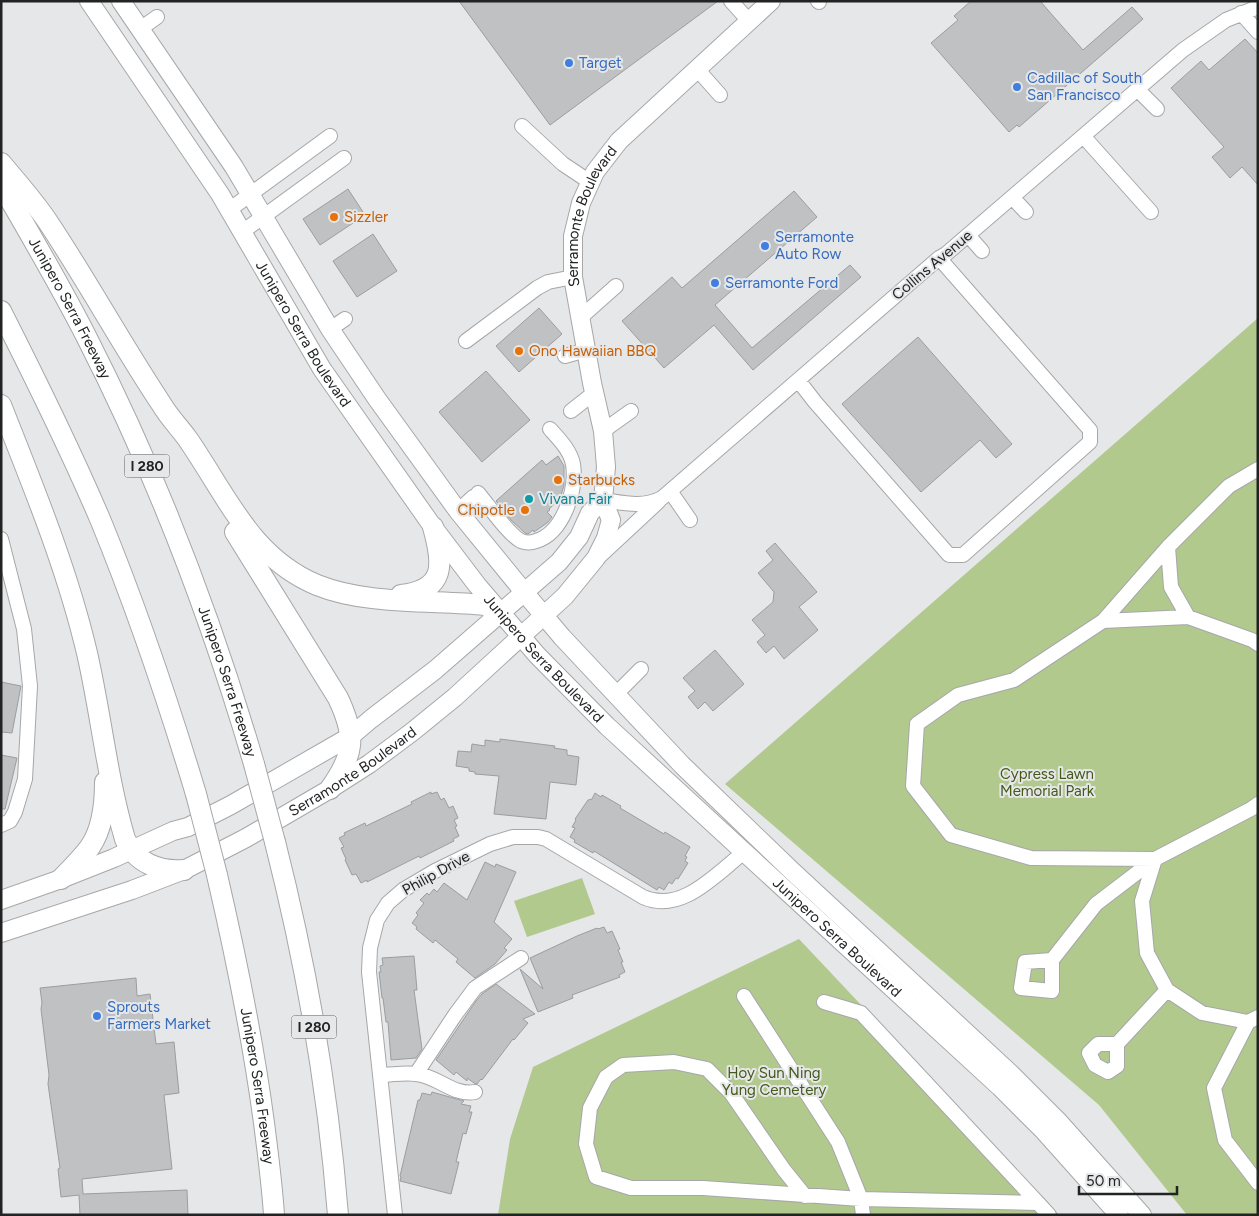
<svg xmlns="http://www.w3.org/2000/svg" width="1259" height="1216" font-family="Figtree,sans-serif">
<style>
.green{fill:#b2c98e}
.building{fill:#bfc1c2;stroke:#9b9d9e}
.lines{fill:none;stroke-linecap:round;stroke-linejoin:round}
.minor-casing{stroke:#a6a7a9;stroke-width:16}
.major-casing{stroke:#a6a7a9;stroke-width:20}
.highway-casing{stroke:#a6a7a9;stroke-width:22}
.minor{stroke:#fff;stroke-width:14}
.major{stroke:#fff;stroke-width:18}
.highway{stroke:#fff;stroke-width:20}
.highway-bridge-casing{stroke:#a6a7a9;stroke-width:22;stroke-linecap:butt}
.highway-bridge{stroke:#fff;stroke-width:20}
.shop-dot{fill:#3f7fe0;stroke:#e6e7e9;stroke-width:2}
.food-dot{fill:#e8710a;stroke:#e6e7e9;stroke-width:2}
.culture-dot{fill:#0f9aa8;stroke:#e6e7e9;stroke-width:2}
.labels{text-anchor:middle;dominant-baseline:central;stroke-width:4;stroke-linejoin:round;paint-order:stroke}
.shield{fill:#e6e7e9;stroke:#5d5e5e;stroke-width:1}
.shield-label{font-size:14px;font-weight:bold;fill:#222323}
.shop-label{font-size:15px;fill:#366cbe;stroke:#e6e7e9;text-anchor:start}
.food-label{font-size:15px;fill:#c56008;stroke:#e6e7e9;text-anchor:start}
.street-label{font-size:15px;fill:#222323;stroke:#e6e7e9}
.culture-label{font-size:15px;fill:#0d838f;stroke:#e6e7e9;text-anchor:start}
.park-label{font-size:15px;fill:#44591a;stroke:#e6e7e9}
</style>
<rect width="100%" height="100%" fill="#e6e7e9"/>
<path class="green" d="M1258,318V1215H1187L1099,1105L725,784Z
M582,878L595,914L527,937L514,901Z
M799,939L1059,1215H498L510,1139L533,1067Z"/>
<path class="building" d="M459,1H718L550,125Z
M971,1H1040L1083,50L1132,7L1143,19L1019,127L1017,125L1009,132L931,43L958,20L954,16Z
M1245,39L1258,53V185L1242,167L1230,178L1212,157L1224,147L1171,88L1201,61L1209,70Z
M348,189L365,215L320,245L303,219Z
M794,191L817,217L715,305L752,348L850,265L861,277L753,370L714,325L664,368L622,321L672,277L682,288Z
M373,234L397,271L357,297L333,261Z
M539,308L562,334L519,372L496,346Z
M918,337L1012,444L996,458L980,440L921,492L842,404Z
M486,371L530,420L482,462L439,412Z
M558,456L564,466V485L560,499L549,509L550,510L547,512L552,517L547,523L534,532L533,530L528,534L525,533L511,520L496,501L542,460L546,465Z
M775,543L817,592L799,607L818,630L784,659L774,646L766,653L757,642L765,635L752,620L773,602L774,592L758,573L773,560L766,551Z
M715,650L744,684L713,711L705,702L698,709L688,697L695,691L683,678Z
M1,682L21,686L12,733L1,732Z
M500,739L555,746L554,748L567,750V755L579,757L576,785L550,782L546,819L494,814L499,776L475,774V772L469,771V768L456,766L458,751L471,752L472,744L485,746V740L500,742Z
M1,755L17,758L5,809H1Z
M431,792V794L437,792L441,800L444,798L449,808L453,806L458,818L454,820L457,826L455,827L459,836L453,839L454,841L420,858L419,856L367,882V880L361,883L356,874L352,875L345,860L346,859L341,848L344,847L339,838L345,835L344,833L365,823L366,826L412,804L411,802Z
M595,793L601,797L602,795L621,806L620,808L664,834L665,832L690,847L685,856L687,857L685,861L688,863L678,879L676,878L672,884L669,882L664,890L659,887L657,890L594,851L593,853L574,842L575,840L570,837L575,828L572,827L576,820L575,819L588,800L592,799Z
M485,862L495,867L496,864L516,872L494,922L512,939L504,948L507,950L495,964L475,978L456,962L458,959L435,940L433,943L416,929L417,927L412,923L418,915L416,913L424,903L420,900L427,893L429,895L434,889L437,892L444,883L467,900Z
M604,927L607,933L612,931L620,949L618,950L623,962H621L625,972L619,975L620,977L572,995L573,998L538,1012L520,969L543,989L530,958L577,936L597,928L598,929Z
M414,956L417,990H414L422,1049L416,1058L391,1060L388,1022H386L383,998H382L379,972H381L380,966L383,965L382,958Z
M136,978L137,996L150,994L156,1044L174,1042L179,1093L164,1095L172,1169L82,1179L83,1194L187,1190L188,1215H80L79,1195L61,1197L58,1169L60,1168L48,1084L49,1075L41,1009L42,1003L40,988Z
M496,984L535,1014L523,1019L528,1023L514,1040L513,1039L482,1080L481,1079L477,1084L474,1083L467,1078V1081L456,1072L454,1075L436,1060L476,1001L482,994Z
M432,1092L464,1101L461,1104L471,1106L469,1112H472L466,1134L463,1133L456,1162H459L451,1194L400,1181L401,1177L400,1176L418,1100H420L422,1093L431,1095Z"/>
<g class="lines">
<defs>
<path id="minor" d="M731,1L749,21
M818,1L819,2
M1241,13L1258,32
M140,29L157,17
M697,69L720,95
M1138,90L1157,109
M522,126L563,164L590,182
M1084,137L1151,212
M1012,197L1026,212
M229,210L330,136
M242,232L344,158
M968,235L982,251
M580,318L616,286
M330,329L345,319
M466,341L537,288L548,282L573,277
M565,356L586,350
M798,380L815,402L949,555H963L1090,442V430L939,258
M571,411L594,393
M603,431L631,411
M670,491L690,520
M478,493C489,506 508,534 521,541C526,543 531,543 536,541C563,533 577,490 573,464C570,450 559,439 550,429
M603,500C624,503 643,508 662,498L939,258L946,254L1183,50L1226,20L1258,7
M458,511L473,497
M1,539L24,629L30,686L25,779L15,812L10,821L1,825
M1168,547L1171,587L1188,617
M600,556L659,501
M1103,621L1188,617L1252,640L1258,644
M616,694L641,669
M1052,960L1025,962L1021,988L1052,991V960L1096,904L1155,859L1251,809L1258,804
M744,996L838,1142L861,1199L703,1188H631L596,1177L586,1144L590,1108L606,1077L623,1065L674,1062L707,1069L731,1093L784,1170L805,1196
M824,1002L861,1013L1038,1203
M1258,1017L1248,1022L1214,1088L1225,1140L1258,1183
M1248,1022L1202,1013L1167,990L1147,953L1142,901L1155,859L1031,858L951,835L913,786L917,724L958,695L1014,680L1103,621L1168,547L1229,486L1258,469
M1117,1044V1066L1108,1072L1095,1065L1089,1053L1098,1044H1117L1167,990
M416,1074L455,1015L475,988L521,958
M380,1075C392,1075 405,1072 416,1074C438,1076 453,1096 475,1092
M395,1215L369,972L370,948L377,920L388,903L403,890L435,871L490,844L513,837H538L546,839L643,897C681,914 715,875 743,853
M863,1215L861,1199L1038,1203L1049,1215"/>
<g id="major">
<path id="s1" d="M89,1L220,194L322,369L433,527L477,585L537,655L607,726L1000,1087L1044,1131L1119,1215"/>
<path d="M121,1L234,167L330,329L377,399L458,511L524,592L562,637L682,765L792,871L1012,1075L1057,1120L1142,1215"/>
<path d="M1,900L61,879L114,858L173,831L188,827L231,805L351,736L371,719L435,670L559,562L579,537L590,513L603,500"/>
<path id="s2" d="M1,933L132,890L184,870L246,838L330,789L369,764L412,732L455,697L565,596L596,558L606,538L611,520L603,500L606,467L603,431L592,383L573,277V236L581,203L595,172L619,141L771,1"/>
</g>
<g id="highway">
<path d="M1,163C17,182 34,201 48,222C88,282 122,345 162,405C169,417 179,427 187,438C226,494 250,557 317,585C366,605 433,600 485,605L501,613"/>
<path id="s3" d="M1,184C30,234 60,285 86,336C156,473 211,617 254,764"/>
<path d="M1,311C36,380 70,449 100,519C137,609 168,701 196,794"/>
<path d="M1,405C33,486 67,568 87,653C101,714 107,778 125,839C136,863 159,872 184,870"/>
<path d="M235,532L338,698C356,736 355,754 330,789"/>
<path d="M401,595C447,590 443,563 433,527"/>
<path d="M275,842C306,964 328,1089 338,1215"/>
<path id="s4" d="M217,875C236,957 253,1040 264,1123C268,1154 272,1184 274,1215"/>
<path d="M61,879C71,869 82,858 90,847C103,828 105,804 105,782"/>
</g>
</defs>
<use href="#minor" class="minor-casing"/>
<use href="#major" class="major-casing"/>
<use href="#highway" class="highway-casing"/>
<use href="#minor" class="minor"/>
<use href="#major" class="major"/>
<use href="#highway" class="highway"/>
<defs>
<path id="highway-bridge" d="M254,764L275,842
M196,794L217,875"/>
</defs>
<use href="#highway-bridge" class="highway-bridge-casing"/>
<use href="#highway-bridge" class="highway-bridge"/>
</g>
<g class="shop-dot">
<circle cx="569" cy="63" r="5"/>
<circle cx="1017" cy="87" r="5"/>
<circle cx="765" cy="246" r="5"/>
<circle cx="715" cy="283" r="5"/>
<circle cx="97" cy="1016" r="5"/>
</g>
<g class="food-dot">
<circle cx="334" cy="217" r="5"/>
<circle cx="519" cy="351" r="5"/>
<circle cx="558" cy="480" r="5"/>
<circle cx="525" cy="510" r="5"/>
</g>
<circle class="culture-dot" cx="529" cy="499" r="5"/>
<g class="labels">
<g class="shield">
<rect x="124.5" y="454.5" width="45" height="23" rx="4"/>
<rect x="291.5" y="1015.5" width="45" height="23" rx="4"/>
</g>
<g class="shield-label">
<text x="147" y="466">I 280</text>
<text x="314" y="1027">I 280</text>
</g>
<g class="shop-label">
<text x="579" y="63">Target</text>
<text x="1027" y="78">Cadillac of South<tspan x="1027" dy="17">San Francisco</tspan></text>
<text x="775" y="237">Serramonte<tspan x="775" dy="17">Auto Row</tspan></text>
<text x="725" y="283">Serramonte Ford</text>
<text x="107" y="1007">Sprouts<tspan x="107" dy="17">Farmers Market</tspan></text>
</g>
<g class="food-label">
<text x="344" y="217">Sizzler</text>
<text x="529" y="351">Ono Hawaiian BBQ</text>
<text x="568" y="480">Starbucks</text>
<text x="515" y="510" text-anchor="end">Chipotle</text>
</g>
<g class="street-label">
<text stroke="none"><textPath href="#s2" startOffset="1068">Serramonte Boulevard</textPath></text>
<text transform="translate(932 265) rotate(-40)">Collins Avenue</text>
<text stroke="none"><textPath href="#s3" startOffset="142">Junipero Serra Freeway</textPath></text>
<text stroke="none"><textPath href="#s1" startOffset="396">Junipero Serra Boulevard</textPath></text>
<text stroke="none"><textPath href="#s1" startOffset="801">Junipero Serra Boulevard</textPath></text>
<text stroke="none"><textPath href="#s3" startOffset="548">Junipero Serra Freeway</textPath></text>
<text stroke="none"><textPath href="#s2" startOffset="389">Serramonte Boulevard</textPath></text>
<text transform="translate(436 873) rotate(-29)">Philip Drive</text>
<text stroke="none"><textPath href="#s1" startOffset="1206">Junipero Serra Boulevard</textPath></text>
<text stroke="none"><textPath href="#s4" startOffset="215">Junipero Serra Freeway</textPath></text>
</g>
<g class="culture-label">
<text x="539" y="499">Vivana Fair</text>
</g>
<g class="park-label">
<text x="1047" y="774">Cypress Lawn<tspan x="1047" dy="17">Memorial Park</tspan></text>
<text x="774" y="1073">Hoy Sun Ning<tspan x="774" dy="17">Yung Cemetery</tspan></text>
</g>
</g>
<rect width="1259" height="1216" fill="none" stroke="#222323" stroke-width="5"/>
<path d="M1079 1186v8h98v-8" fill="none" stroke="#222323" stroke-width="2.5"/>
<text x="1086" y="1186" font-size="15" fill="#222323" stroke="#e6e7e9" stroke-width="4" paint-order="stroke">50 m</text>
</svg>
